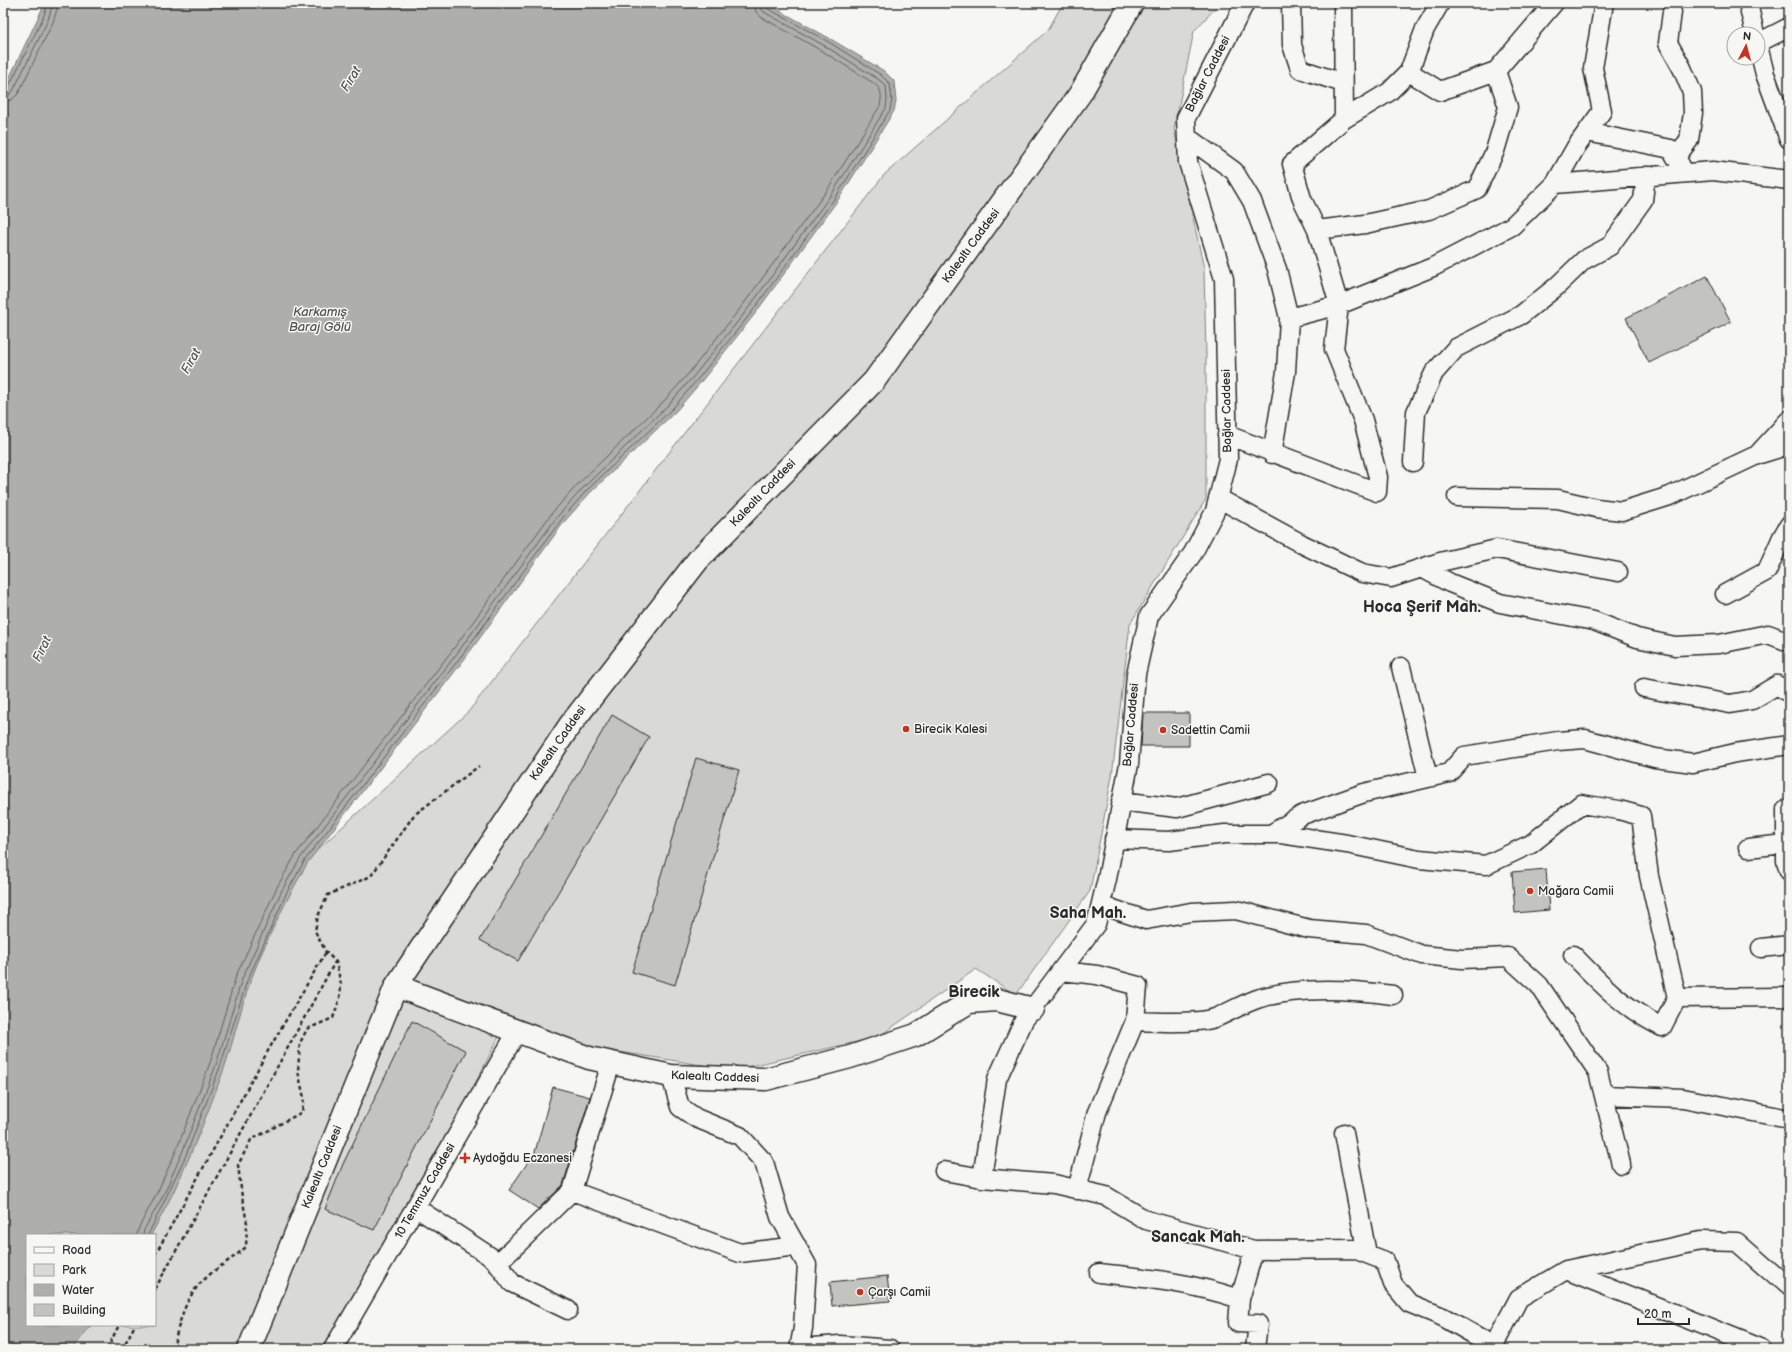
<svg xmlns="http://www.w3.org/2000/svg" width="1792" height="1352" font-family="'Balsamiq Sans',sans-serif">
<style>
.green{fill:#d9d9d5;stroke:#828280;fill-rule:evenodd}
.water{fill:#aeaeab;stroke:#7a7a78}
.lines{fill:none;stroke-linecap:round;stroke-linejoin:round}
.shore{stroke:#5f5f5e;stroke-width:1}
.building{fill:#c3c3c0;stroke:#2b2b2b}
.minor-casing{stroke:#2b2b2b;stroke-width:21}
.tertiary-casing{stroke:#2b2b2b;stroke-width:25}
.path{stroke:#2b2b2b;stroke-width:2.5;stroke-dasharray:4 3;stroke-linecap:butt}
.minor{stroke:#f6f6f2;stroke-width:18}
.tertiary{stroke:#f6f6f2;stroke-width:22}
.poi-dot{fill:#c8321e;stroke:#f6f6f2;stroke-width:1.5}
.labels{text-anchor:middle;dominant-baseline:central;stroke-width:3;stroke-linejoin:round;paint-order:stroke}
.street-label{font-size:12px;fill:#2b2b2b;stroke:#f6f6f2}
.poi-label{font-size:12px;fill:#2b2b2b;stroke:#f6f6f2;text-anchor:start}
.water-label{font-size:13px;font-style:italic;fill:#525251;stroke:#f6f6f2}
.district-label{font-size:16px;font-weight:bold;fill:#2b2b2b;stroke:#f6f6f2}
</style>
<rect width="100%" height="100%" fill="#f6f6f2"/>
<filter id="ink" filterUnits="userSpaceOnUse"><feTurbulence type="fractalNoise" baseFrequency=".025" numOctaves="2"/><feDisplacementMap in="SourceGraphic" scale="8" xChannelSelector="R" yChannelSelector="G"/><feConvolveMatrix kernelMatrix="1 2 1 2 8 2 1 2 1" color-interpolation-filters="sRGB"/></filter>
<g filter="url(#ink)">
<path class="green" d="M1063,3H1220L1194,31L1174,129L1204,269L1206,354V499L1130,624L1112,776L1090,891L1016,995L976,969L878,1037L733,1070L501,1033L339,1349H3V1264L257,905L469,711L884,175L1048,30ZM27,1235H155V1325H27Z"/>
<path class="water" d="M45,3H766L829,38L884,71L894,81L896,101L894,111L840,197L754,315L700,383L676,411L590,493L564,522L466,657L308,862C286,900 266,940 250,982C240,1010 234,1040 224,1069C203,1126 181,1182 151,1235H27V1325H91L73,1349H3V91Z"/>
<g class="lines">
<path class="shore" d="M3,91L8,88L43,18L48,3
M3,96L9,95L13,91L48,20L53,3
M3,102L11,100L18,94L53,22L59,3
M137,1235L139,1227L157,1193L176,1151L210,1063L236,976L277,887L296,854L454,648L552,513L580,482L665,400L689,373L742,306L828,189L880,106C882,96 882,90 875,84L822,51L761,17L756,12L754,3
M143,1235L144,1230L163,1196L182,1153L216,1065L242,979L282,890L301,857L458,652L557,517L584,487L669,404L693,377L747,310L833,192L886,108L887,100L886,86L878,79L825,46L764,12L761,8L760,3
M148,1235L186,1155L220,1067L247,981L287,892L305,860L462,655L561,520L587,490L673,408L697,380L751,313L837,195L890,110L892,100L890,84L881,75L827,41L767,8L765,3"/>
</g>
<path class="building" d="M1707,276L1731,322L1649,363L1626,318Z
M1143,713H1189V746H1141Z
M612,715L649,737L518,961L480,940Z
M696,758L739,770L675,985L632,972Z
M1546,869L1549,910L1515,913L1512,872Z
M412,1021L466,1051L374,1230L325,1209L343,1164Z
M553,1087L590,1097L563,1185L538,1209L509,1190L535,1152Z
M887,1276L890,1301L832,1306L830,1282Z"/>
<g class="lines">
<defs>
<path id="minor" d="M1291,3L1292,45L1300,69L1343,83
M1343,3L1344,119
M1748,3L1755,34
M1672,12L1668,43L1682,68L1692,92L1693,113L1689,140L1676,157
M1758,43L1789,27
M1758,46L1765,74L1789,139
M1409,72L1440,91L1496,71L1554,3
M1587,132L1671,149L1681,166
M1187,137L1234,171L1252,201L1277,269L1289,318L1286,372L1272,454
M1555,184L1713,171L1789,180
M1317,230L1365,224L1429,210L1477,189L1495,151L1508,107L1496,71
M1289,318L1339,305L1433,267L1512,226L1555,184L1576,147L1602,111L1593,68L1604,3
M1227,435L1377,492L1378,477L1363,420L1334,349L1339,305L1317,230L1302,199L1292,164L1344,119L1389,92L1409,72L1425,29L1440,3
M1757,455L1789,445
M1413,462L1416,412L1434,373L1456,348L1521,315L1556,287L1584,260L1610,246L1643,200L1646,176
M1457,497L1558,499L1596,508L1622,511L1670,496L1757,455L1789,420
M1218,498L1302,544L1362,573L1391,578L1440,562L1497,549L1618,572
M1422,568L1450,583L1500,603L1594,621L1637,638L1675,646L1719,644L1768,634L1789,642
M1725,594L1767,571L1782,537L1789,525
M1401,667L1428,778
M1644,688L1730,704L1752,700L1777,685L1789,693
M1121,801L1177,808L1269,783
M1786,809V861L1789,871
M1271,834L1302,815L1364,793L1449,773L1464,756L1558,741L1585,739L1655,758L1693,763L1735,753L1789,745
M1114,839L1169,841L1225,834H1281L1347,844L1419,859L1486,865L1531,844L1581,804L1619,810L1641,816L1649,876L1677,998L1789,997
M1748,848L1785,844L1789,845
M1101,905L1146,920L1191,912L1236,910L1309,929L1366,934L1422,955L1462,959L1508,957L1539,985L1598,1072L1621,1164
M1761,948L1789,945
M1573,955C1602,985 1624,1008 1662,1027L1677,998
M1062,971L1097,975L1138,986L1135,1021C1156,1022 1196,1024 1215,1018C1230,1012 1244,1003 1260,998C1302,986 1350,989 1393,995
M671,1076L680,1107L696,1118L740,1136L764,1162L780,1217L807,1265L803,1328L799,1349
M1604,1095L1683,1098L1789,1119
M1344,1133L1367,1254
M944,1171L982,1178L1054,1184L1106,1196L1146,1220L1254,1250L1354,1249L1385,1261L1393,1284L1409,1303L1443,1317L1494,1346
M982,1178L997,1079L1024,1020L1096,924L1107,879L1129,764L1136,674L1149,616L1193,553L1215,511L1228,459L1224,279L1188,162L1186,118L1245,3
M1077,1190L1097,1112L1135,1021
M572,1191L740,1253L797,1246
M415,1207L494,1259L512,1283L568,1310
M1254,1250L1240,1299L1238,1323L1258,1324L1255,1349
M497,1264L572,1191L611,1063
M1566,1270L1763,1349
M1099,1273C1149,1278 1192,1283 1240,1299
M799,1348L840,1345L890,1349
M333,1349L517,1032
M1492,1349L1519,1298L1566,1270L1701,1241L1737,1242L1789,1288"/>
<path id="tertiary" d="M396,986L589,1058L671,1076L766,1079L850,1057L916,1035L969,1002L997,1000L1033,1009
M249,1349L396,986L570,725L698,560L874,381L1080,94L1132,3"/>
</defs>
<use href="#minor" class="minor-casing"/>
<use href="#tertiary" class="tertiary-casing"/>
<path class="path" d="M155,1255L269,1049L326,952
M155,1289L335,962
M107,1349L119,1325
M122,1349L135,1325
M173,1349C179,1323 185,1295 207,1277C219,1266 234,1258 246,1247L247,1223L242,1197L238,1165L251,1140L302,1112L304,1098L298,1071L300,1043L307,1029L333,1018L340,998L341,984L336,962L326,952L315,931L318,916L328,895L371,876L414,815L479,766"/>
<use href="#minor" class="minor"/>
<use href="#tertiary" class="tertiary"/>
</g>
</g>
<g class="poi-dot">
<circle cx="906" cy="729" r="4"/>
<circle cx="1163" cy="730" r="4"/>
<circle cx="1530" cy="891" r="4"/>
<path d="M463 1152h4v4h4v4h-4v4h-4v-4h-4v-4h4z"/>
<circle cx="860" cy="1292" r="4"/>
</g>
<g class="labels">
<g class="street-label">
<text transform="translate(1208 74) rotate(-63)">Bağlar Caddesi</text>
<text transform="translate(971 246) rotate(-54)">Kalealtı Caddesi</text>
<text transform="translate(1227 411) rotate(-91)">Bağlar Caddesi</text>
<text transform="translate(763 493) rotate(-46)">Kalealtı Caddesi</text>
<text transform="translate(1131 725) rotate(-85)">Bağlar Caddesi</text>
<text transform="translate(558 743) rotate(-55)">Kalealtı Caddesi</text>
<text transform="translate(715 1077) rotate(2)">Kalealtı Caddesi</text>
<text transform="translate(322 1167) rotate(-68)">Kalealtı Caddesi</text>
<text transform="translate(425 1191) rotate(-60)">10 Temmuz Caddesi</text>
</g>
<g class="poi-label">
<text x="914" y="729">Birecik Kalesi</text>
<text x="1171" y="730">Sadettin Camii</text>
<text x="1538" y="891">Mağara Camii</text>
<text x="473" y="1158">Aydoğdu Eczanesi</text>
<text x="868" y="1292">Çarşı Camii</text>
</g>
<g class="water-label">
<text transform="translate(351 79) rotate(-59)">Fırat</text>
<text x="320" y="312">Karkamış<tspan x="320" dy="15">Baraj Gölü</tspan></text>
<text transform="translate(191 361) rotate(-61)">Fırat</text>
<text transform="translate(42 649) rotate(-64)">Fırat</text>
</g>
<g class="district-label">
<text x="1422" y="607">Hoca Şerif Mah.</text>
<text x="1088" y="913">Saha Mah.</text>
<text x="974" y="992">Birecik</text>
<text x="1198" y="1237">Sancak Mah.</text>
</g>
</g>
<rect width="1792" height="1352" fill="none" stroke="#f6f6f2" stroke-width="16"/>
<rect x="8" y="8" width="1776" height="1336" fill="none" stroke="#2b2b2b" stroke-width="1.5" filter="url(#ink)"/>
<rect x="26" y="1234" width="130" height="92" fill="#f6f6f2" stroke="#a5a5a2"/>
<rect x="34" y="1247" width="20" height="6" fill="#f6f6f2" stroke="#a5a5a2"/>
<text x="62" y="1254" font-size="12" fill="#2b2b2b">Road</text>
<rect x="34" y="1264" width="20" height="12" fill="#d9d9d5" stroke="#a5a5a2"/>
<text x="62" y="1274" font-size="12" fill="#2b2b2b">Park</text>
<rect x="34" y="1284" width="20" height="12" fill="#aeaeab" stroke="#a5a5a2"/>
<text x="62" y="1294" font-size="12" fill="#2b2b2b">Water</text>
<rect x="34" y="1304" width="20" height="12" fill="#c3c3c0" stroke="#a5a5a2"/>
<text x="62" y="1314" font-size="12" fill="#2b2b2b">Building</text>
<g transform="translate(1746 46) rotate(6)"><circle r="19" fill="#f6f6f2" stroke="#a5a5a2"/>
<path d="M0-3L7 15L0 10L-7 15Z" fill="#c8321e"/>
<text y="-6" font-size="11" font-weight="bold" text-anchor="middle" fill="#2b2b2b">N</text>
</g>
<path d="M1638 1318v6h51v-6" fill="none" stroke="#2b2b2b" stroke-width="2"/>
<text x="1644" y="1318" font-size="12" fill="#2b2b2b" stroke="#f6f6f2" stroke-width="3" paint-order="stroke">20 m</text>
</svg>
